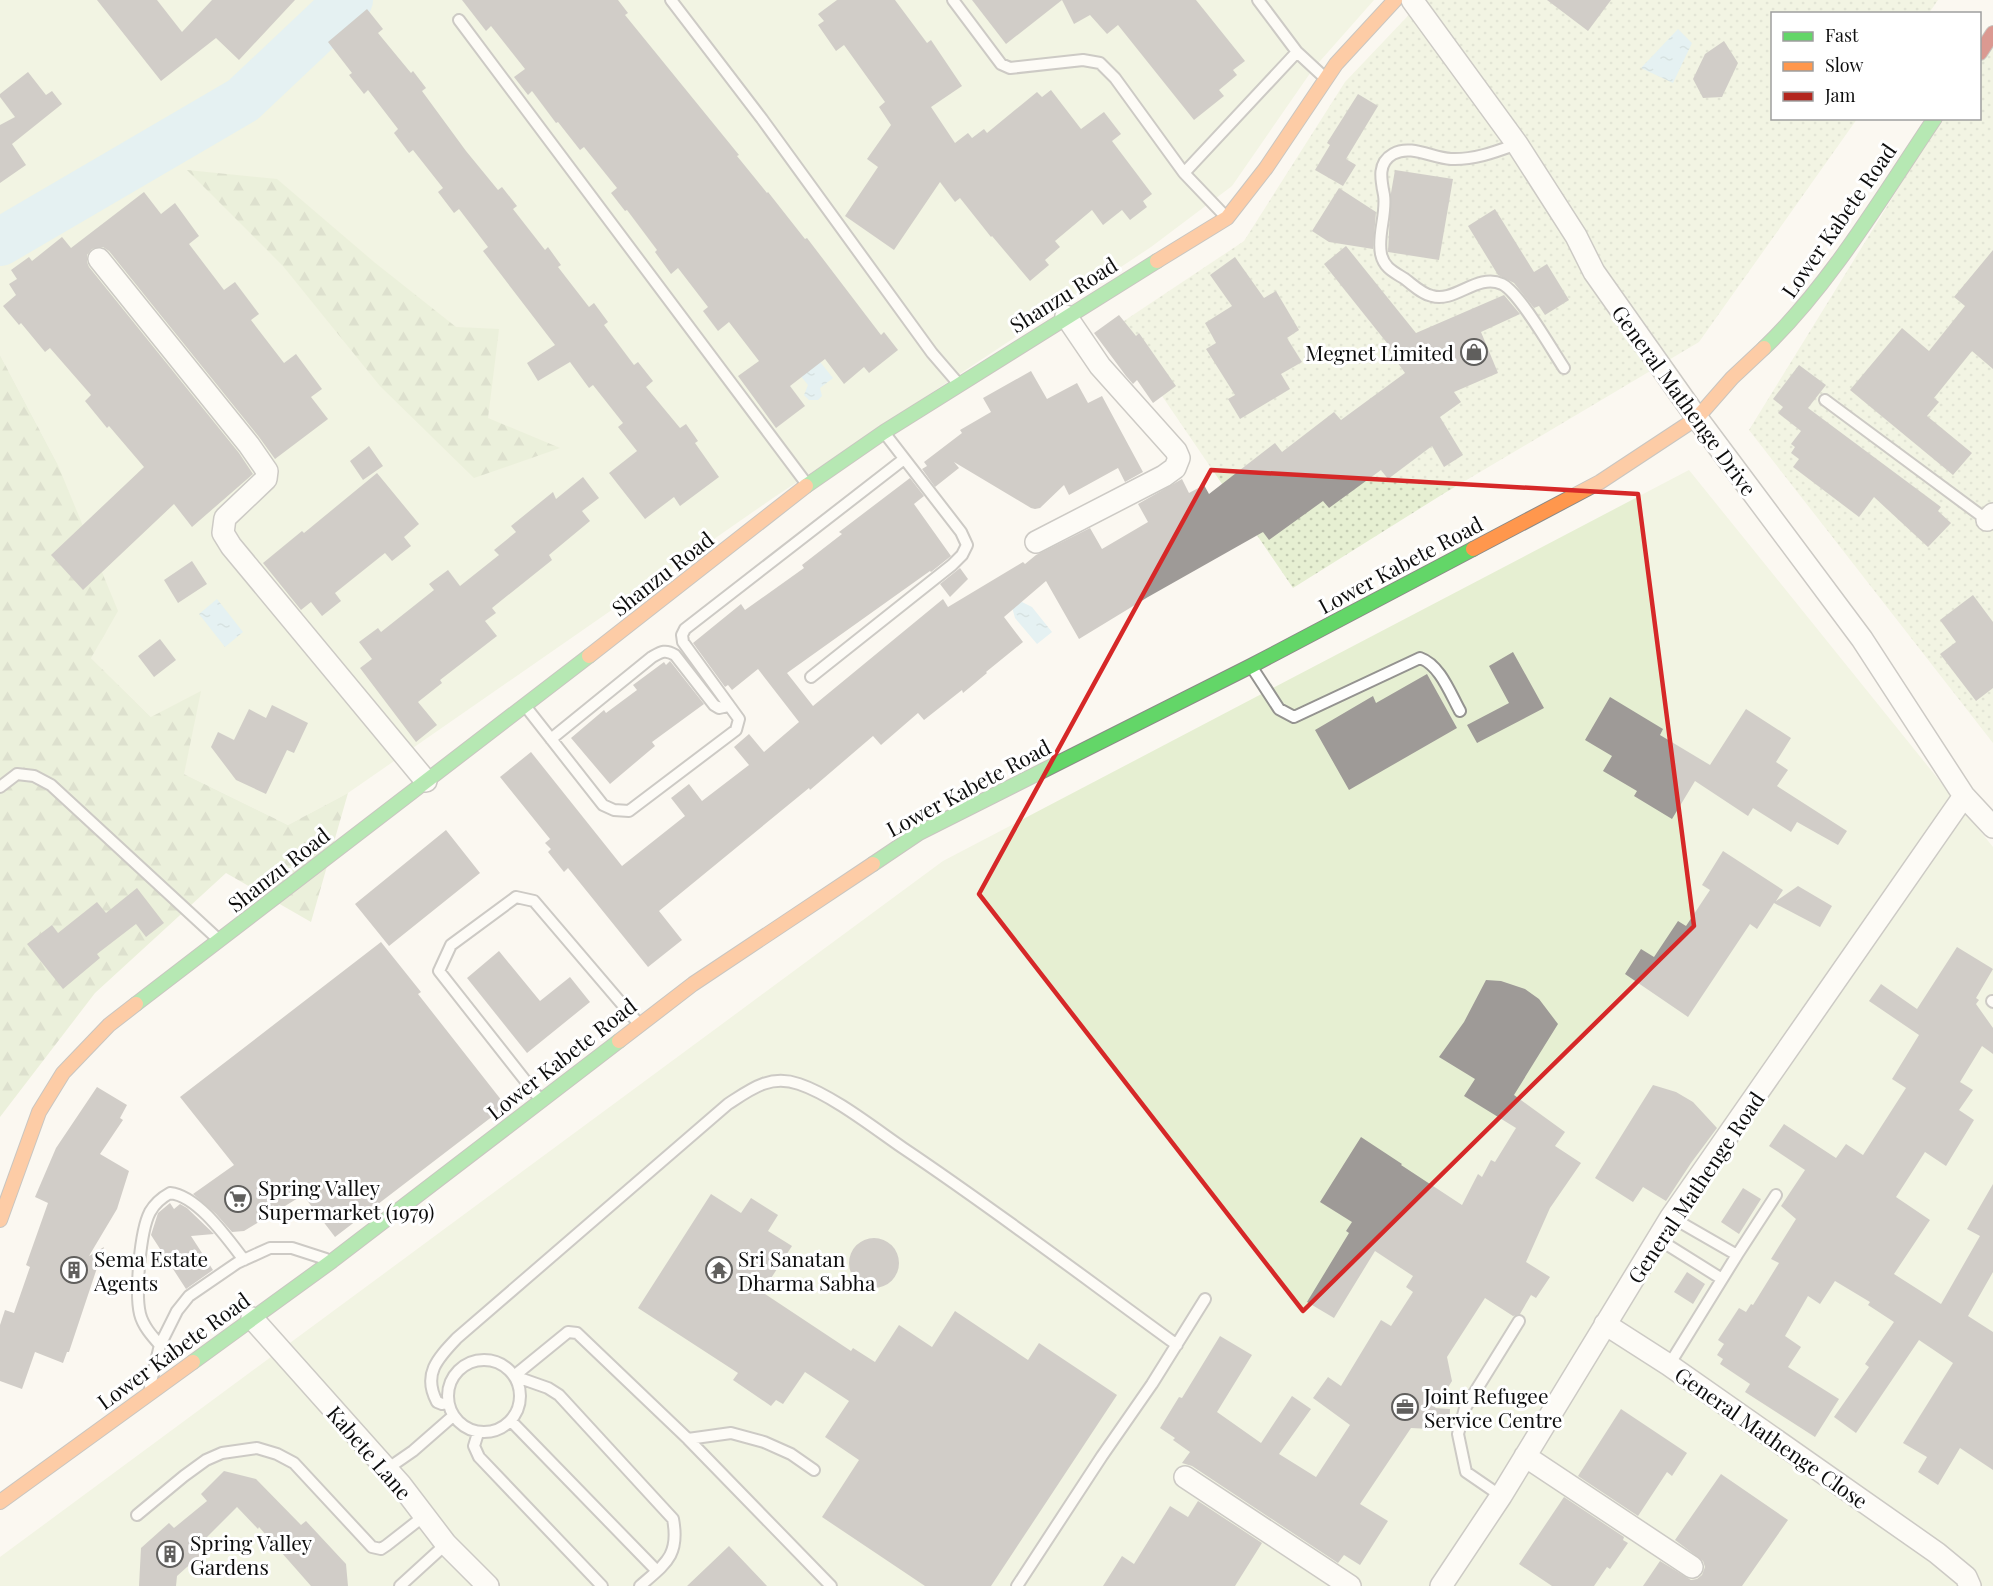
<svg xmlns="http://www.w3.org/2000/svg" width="1993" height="1586" font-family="'Playfair Display',serif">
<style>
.grass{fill:#e6efd2}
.forest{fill:url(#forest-firs)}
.garden{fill:url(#garden-dots)}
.water{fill:url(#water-ripples)}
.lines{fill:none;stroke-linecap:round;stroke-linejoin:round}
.river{stroke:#c9e9f3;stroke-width:48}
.building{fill:#9e9a97}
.lane-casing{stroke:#949390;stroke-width:14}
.street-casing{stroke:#949390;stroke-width:24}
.fast-casing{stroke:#8b8986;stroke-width:16}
.slow-casing{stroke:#8b8986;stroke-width:16}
.jam-casing{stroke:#8b8986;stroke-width:16}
.lane{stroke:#fefefd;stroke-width:10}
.street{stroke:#fefefd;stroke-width:21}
.fast{stroke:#63d668;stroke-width:14}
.slow{stroke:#ff974d;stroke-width:14}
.jam{stroke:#b3261e;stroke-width:14}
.marked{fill:none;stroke:#d62828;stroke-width:4.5;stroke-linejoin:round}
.labels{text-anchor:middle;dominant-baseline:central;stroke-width:6;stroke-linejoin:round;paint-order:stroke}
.street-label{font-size:21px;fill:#0d0d0d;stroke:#fff}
.poi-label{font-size:21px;fill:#0d0d0d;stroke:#fff;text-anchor:start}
</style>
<defs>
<pattern id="forest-firs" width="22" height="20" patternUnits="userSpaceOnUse" patternTransform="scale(1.5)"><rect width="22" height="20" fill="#d8e6c0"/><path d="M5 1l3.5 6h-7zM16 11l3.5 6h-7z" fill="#b8c4a4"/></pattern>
<pattern id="garden-dots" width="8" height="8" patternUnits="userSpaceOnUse" patternTransform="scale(1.5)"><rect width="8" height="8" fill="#e6efd2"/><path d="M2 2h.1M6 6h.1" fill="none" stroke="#c4ccb3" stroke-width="1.8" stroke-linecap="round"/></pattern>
<pattern id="water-ripples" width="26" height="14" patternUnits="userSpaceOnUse" patternTransform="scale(1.5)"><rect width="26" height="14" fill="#c9e9f3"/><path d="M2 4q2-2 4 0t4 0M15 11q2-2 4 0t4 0" fill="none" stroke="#abc7cf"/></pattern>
</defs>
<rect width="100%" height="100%" fill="#fbf8f1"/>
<path class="grass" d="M0,0H1374L1313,69L1232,186L1151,247L773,498L348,793L288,825L184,774L151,717L91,658L57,463L0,355Z
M1689,470L1993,847V1586H0V1557L943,861Z"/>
<path class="forest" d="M187,170L277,179L374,262L456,327L499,329L488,418L560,448L474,478L380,386L283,266Z
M0,355L57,463L118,611L91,658L151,717L201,691L184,774L288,825L348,793L311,922L226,873L95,993L0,1117Z"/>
<path class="garden" d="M1423,0H1938L1929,13L1772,14V118L1857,119L1699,342L1443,494L1293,588L1115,327L1244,241L1345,82Z
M1993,33V743L1749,430L1941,119L1980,118V55Z"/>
<path class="water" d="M1678,29L1692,43L1673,83L1641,68Z
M804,342L833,378L820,388L822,396L818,400H809L804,395L808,385L784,355Z
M217,599L243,632L225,647L199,614Z
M1022,602L1032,607L1052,632L1037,644L1015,618L1012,607Z"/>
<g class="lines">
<path class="river" d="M0,242L243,100L349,0"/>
</g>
<path class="building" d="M97,0H157L182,32L212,0H295L239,60L216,38L161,81Z
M462,0H618L628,13L625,15L739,155L737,156L767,193L768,192L805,239L807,238L881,335L884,332L898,350L869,373L864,367L844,384L825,359L790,386L805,406L776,428L738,376L759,361L729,322L718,331L703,311L708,307L678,268L671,274L655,252L657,250L627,210L625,211L611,193L617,188L584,147L580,150L558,122L556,123L532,91L528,95L514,77L525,69L491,26L486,31Z
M837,0H895L927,43L931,40L962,86L931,107L955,143L968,133L972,138L984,129L987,133L1037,92L1042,97L1051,90L1081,129L1104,112L1121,134L1112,141L1152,194L1143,201L1147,207L1130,220L1122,210L1103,225L1092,210L1055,241L1060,247L1045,260L1049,265L1030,281L992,236L991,237L960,198L955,202L940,182L894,250L845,216L878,167L867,159L891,125L879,107L885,102L844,45L836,51L818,25L824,21L818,14Z
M972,0H1196L1245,61L1233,70L1237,75L1219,90L1224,96L1194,120L1118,25L1107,34L1090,15L1074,24L1062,0L1006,44Z
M1547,0H1611L1588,31Z
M367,9L383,29L378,33L411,73L413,71L426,88L422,91L466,151L498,190L502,187L517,206L513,209L545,250L548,247L561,265L558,267L589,307L594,303L608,322L604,325L634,365L638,362L653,381L646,387L680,428L686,424L698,441L695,443L719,477L680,506L674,497L645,519L609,473L637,451L618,427L623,423L593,385L589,388L570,362L538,381L527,363L555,345L483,251L488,247L459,209L454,213L438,192L443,188L413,150L409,153L394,133L398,129L368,90L364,94L349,75L352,73L328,42Z
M1724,41L1738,63L1722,97L1703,98L1693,79L1705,54Z
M28,72L46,95L52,91L62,104L12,144L26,165L0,183V125L15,117L0,97V94Z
M1358,94L1378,106L1346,159L1356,165L1343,186L1315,170L1330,145L1327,143Z
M1395,170L1453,179L1439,260L1388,252L1391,193Z
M1339,188L1376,212L1373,249L1329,242L1312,231Z
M144,192L161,214L175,203L199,236L189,244L224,290L235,282L259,314L251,320L284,363L296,354L322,389L311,397L328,419L275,459L259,437L109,251L103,247L92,249L87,255V262L89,267L239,453L253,474L192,527L174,504L83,590L51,555L144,467L109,426L107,428L85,401L91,395L50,348L45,352L21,323L19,325L3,306L16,295L9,284L17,279L11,270L29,257L32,261L62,237L71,248Z
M1495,209L1534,272L1547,264L1569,300L1545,315L1539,306L1534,308L1514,283L1498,275L1468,226Z
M1346,246L1416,333L1504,295L1520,314L1481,332L1498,373L1454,392L1461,402L1440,417L1463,455L1444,467L1432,446L1388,479L1381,470L1329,508L1323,501L1269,540L1263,532L1148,597L1079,639L1046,581L1004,617L1023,642L986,672L987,673L963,693L962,690L924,720L918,713L881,745L873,736L810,790L809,788L659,911L682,940L648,967L568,868L564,872L548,852L551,849L545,843L550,839L500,777L531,752L622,866L685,816L671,798L689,784L702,801L749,765L734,747L749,734L764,752L799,722L758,669L732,690L728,685L725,687L693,643L741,604L745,610L804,568L802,565L842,534L839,532L910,478L924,496L914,504L951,556L931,572L930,571L787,673L813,706L943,599L948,607L1023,562L1025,564L1036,555L1090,528L1102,549L1148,522L1138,504L1182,479L1189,493L1204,485L1209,494L1275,443L1282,452L1334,412L1341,420L1405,373L1385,345L1387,343L1324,264Z
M1993,250V369L1972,351L1934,398L1939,402L1927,416L1972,453L1953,475L1850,390L1902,328L1929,351L1965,306L1954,297Z
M1235,257L1264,298L1276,291L1299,330L1287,338L1302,362L1281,374L1290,389L1240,419L1228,399L1235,395L1206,349L1216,343L1205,323L1232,306L1210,275Z
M1119,315L1136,336L1139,333L1176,386L1153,403L1137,380L1133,384L1126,376L1094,333Z
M1799,365L1826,385L1808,408L1941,507L1938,511L1951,523L1928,547L1874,497L1859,517L1793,467L1799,459L1791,453L1795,447L1791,444L1801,431L1778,413L1783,407L1773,399Z
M1031,371L1047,399L1077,383L1088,403L1102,396L1143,472L1125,482L1118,468L1069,495L1064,485L1040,508L1035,509L1031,508L954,462L959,468L935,487L922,469L927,466L924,462L962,433L960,430L991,412L983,398Z
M369,446L383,466L363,480L350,461Z
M377,473L419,524L404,537L411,546L392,561L385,553L335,593L341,601L322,616L311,602L301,610L263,563L302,531L304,533Z
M583,477L599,498L582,511L590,521L549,555L552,560L492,608L496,613L485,621L497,636L440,680L442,683L418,702L437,725L416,742L360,668L372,659L359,642L378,628L381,632L434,590L429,584L448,570L460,586L499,555L494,550L516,532L511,526L553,492L556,499Z
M192,561L207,584L178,603L164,580Z
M960,568L968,579L950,597L940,584Z
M1973,595L1993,622V688L1976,701L1940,654L1956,642L1940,620Z
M160,639L176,660L154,677L138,656Z
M1513,652L1544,708L1477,743L1467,725L1509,703L1489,666Z
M670,661L704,704L652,742L655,746L610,784L571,738L604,710L606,713L637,690L633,685L664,662L666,665Z
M1427,674L1457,728L1349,790L1315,730L1373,696L1376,703Z
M1610,697L1663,729L1660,735L1710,765L1746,709L1791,738L1776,762L1788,770L1777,786L1847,831L1838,845L1797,822L1791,832L1753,808L1748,816L1695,781L1672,819L1634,796L1637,791L1603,771L1612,756L1585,740Z
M272,705L308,723L294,753L287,750L266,794L236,780L211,747L218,732L234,740L249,709L266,718Z
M446,830L480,873L389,946L355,904Z
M1723,851L1783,890L1776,901L1798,886L1832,906L1820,927L1774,903L1757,929L1750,924L1688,1017L1625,974L1641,949L1654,957L1678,921L1686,926L1710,890L1702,885Z
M137,888L164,923L146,937L136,924L97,954L100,958L63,989L27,944L52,925L58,933L97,902L106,913Z
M381,942L421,992L418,994L506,1106L335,1237L303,1195L244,1231L232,1232L216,1214L193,1194L234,1165L180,1097Z
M1957,947L1993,969L1976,998L1979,1000L1976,1004L1993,1028V1054L1982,1046L1960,1082L1973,1090L1959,1110L1974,1120L1946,1166L1925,1152L1896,1197L1930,1220L1894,1274L1941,1304L1980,1236L1967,1229L1993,1184V1272L1968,1316L1993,1332V1470L1960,1448L1938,1485L1918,1472L1927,1457L1903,1443L1953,1363L1919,1340L1856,1433L1834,1417L1869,1367L1865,1364L1894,1322L1868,1305L1870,1302L1835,1281L1820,1304L1808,1296L1785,1336L1801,1347L1788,1367L1839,1399L1815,1437L1745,1392L1750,1384L1720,1364L1723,1359L1717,1355L1724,1344L1718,1340L1739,1308L1746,1312L1751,1304L1753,1305L1779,1263L1771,1259L1796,1219L1781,1206L1805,1170L1769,1146L1784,1124L1836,1158L1846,1144L1863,1155L1906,1088L1892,1079L1919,1035L1869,1001L1881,984L1917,1009Z
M499,951L540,1001L570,977L590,1002L527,1053L467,978Z
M1486,980L1501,981L1525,989L1539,999L1558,1024L1514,1095L1565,1132L1555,1146L1581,1163L1550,1208L1526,1262L1550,1277L1536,1298L1531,1295L1520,1314L1513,1316L1485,1298L1447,1357L1452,1381L1435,1408L1450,1409L1449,1430L1411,1428L1360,1504L1388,1521L1360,1565L1344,1555L1338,1563L1192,1466L1182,1463L1190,1452L1173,1440L1175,1438L1160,1428L1179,1397L1182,1398L1220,1336L1252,1355L1217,1412L1261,1443L1292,1396L1311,1409L1279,1454L1316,1477L1350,1425L1313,1398L1328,1377L1341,1386L1381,1320L1391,1326L1413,1292L1406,1287L1413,1276L1375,1251L1334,1318L1307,1302L1349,1233L1346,1231L1352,1222L1320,1202L1361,1137L1402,1164L1401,1165L1462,1205L1478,1174L1482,1177L1491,1160L1495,1162L1516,1128L1464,1096L1475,1079L1439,1057L1464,1022Z
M1653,1085L1676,1092L1693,1102L1717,1128L1691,1163L1666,1201L1643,1187L1633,1202L1595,1178Z
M97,1087L127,1105L120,1118L123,1120L100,1154L129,1171L117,1209L89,1256L104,1247L69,1352H67L63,1363L35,1352L22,1389L0,1381V1325L5,1310L14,1313L30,1267L26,1265L48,1203L35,1197L56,1148Z
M1743,1188L1761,1199L1739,1234L1721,1222Z
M711,1194L741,1213L751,1198L778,1215L768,1231L792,1246L762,1292L851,1351L853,1348L875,1362L899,1325L932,1347L955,1311L1028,1360L1039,1343L1117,1395L991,1586H925L822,1517L859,1460L825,1437L849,1401L805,1372L783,1404L776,1400L771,1406L733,1380L738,1373L638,1308Z
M170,1203L174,1209L180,1204L187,1208L214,1234L191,1236L213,1270L186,1289L151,1235L158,1213Z
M849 1263a25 25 0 1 1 50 0a25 25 0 1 1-50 0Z
M1687,1272L1705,1284L1693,1304L1674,1292Z
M1621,1409L1687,1453L1672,1476L1667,1472L1638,1516L1578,1476Z
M224,1471L256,1479L301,1525L306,1521L346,1564L348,1586H311L259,1527L258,1529L237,1507L200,1544L206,1550L177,1576L176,1586H139L141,1548L169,1523L174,1528L207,1501L201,1494Z
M1721,1474L1788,1520L1742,1586H1643L1660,1561L1691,1580L1697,1579L1702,1575L1705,1567L1703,1561L1675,1540Z
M1564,1497L1624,1537L1623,1540L1628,1543L1610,1569L1607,1567L1594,1586H1552L1519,1564Z
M1198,1501L1262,1543L1235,1586H1103L1122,1556L1134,1564L1170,1506L1188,1517Z
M729,1546L767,1586H687Z"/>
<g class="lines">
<defs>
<path id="lane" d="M671,0L762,119L932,353L957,382
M953,0L1001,64L1010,68L1083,60L1100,63L1115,78L1184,173L1226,217
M459,20L806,483
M1297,52L1324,77
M1517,144C1495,152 1474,160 1451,159C1432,158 1411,144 1393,154C1377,163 1381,180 1384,195C1387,214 1377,235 1381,254C1384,268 1394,272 1405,279C1413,285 1422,294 1432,296C1455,303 1477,273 1502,284C1519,292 1552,350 1564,368
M1184,173L1297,52L1258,0
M1825,400L1987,520
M1253,669L1279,709L1294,717L1420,658C1440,665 1450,693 1460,711
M811,677L952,565L962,555L967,545L961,532L886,435
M526,707L603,805L614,810L629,811L736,730L739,719L683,642L682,635L685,629L904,459
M551,739L652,657C661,652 665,649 675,655L714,705L719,708L728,706
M0,787L17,774L34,776L51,785L219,940
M1992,1001L1993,1002
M539,1098L439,971L451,945L516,897L534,901L639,1024
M1671,1217L1737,1255
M1658,1239L1722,1279
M160,1345C152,1336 143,1326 140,1314C135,1293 140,1231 150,1212C155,1203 161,1198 170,1193C198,1196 227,1238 244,1260
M448 1396a36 36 0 1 1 72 0a36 36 0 1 1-72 0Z
M1669,1365L1737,1255L1776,1195
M514,1376L568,1332L577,1333L688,1439L831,1586
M514,1376L548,1388L559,1395L673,1519C680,1556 665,1564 640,1586
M150,1386L160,1345L177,1311L189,1296L237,1263L270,1248H292L326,1259
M448,1402L442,1404L437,1402C422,1374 438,1358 457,1338L728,1104C751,1089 770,1074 799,1084C832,1095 874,1128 903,1148C997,1211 1086,1279 1177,1345
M511,1421L657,1571
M478,1433L474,1446L479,1457L602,1586
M688,1439L731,1433L764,1442L791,1454L814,1470
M387,1469L413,1451L453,1416
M1501,1496L1466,1472L1458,1434L1465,1408L1519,1321
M137,1515L184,1476L206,1460L222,1453L257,1448L277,1454L294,1463L372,1547L381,1549L387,1545L424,1516
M400,1586L446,1544
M1017,1586L1102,1456L1152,1384L1205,1299"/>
<path id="street" d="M1412,0L1517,144L1576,236L1594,272L1697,418L1862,639L1964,796L1993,827
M99,259L249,445L267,471L266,479L225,518L223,533L231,546L426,781
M1987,520L1993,514
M1036,542L1164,476L1175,468L1179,458L1176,451L1100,366L1066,316
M252,1318L401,1485L446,1544L488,1586
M1605,1324L1669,1365L1937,1553L1966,1577L1970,1586
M1525,1456L1692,1567
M1185,1477L1350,1586
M1441,1586L1501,1496L1671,1217L1964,796"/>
<path id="fast" d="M1764,348C1831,284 1883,195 1935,118
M806,486L884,432L1157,261
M873,864L919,833L1251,666L1473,549
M136,1004L589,656
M193,1362L332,1261L619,1041"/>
<path id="slow" d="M1157,261L1227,218L1266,168L1336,64L1395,0
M1473,549L1600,482L1697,418L1732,378L1764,348
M589,656L806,486
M619,1041L693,984L873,864
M0,1220L39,1112L63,1073L109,1025L136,1004
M0,1502L193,1362"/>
<path id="jam" d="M1980,53L1993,33"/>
</defs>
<use href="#lane" class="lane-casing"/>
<use href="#street" class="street-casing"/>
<use href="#fast" class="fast-casing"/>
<use href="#slow" class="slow-casing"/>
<use href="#jam" class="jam-casing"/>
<use href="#lane" class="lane"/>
<use href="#street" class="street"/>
<use href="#fast" class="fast"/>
<use href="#slow" class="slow"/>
<use href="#jam" class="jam"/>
</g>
<path d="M0 0H1993V1586H0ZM1211,470L1638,494L1694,926L1303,1311L979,894Z" fill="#fbf8f1" fill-opacity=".55" fill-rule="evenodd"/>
<path class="marked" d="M1211,470L1638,494L1694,926L1303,1311L979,894Z"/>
<defs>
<symbol id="shop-ring" viewBox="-11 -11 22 22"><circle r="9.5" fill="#fff" stroke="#605f5d" stroke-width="1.5"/><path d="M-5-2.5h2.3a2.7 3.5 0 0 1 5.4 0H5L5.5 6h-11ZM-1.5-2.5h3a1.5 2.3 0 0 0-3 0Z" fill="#605f5d"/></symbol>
<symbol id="supermarket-ring" viewBox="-11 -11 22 22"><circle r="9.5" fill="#fff" stroke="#605f5d" stroke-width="1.5"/><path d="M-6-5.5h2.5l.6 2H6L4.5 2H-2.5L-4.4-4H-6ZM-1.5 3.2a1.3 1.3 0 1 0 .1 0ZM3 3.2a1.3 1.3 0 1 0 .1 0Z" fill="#605f5d"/></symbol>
<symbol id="building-ring" viewBox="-11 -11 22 22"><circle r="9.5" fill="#fff" stroke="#605f5d" stroke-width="1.5"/><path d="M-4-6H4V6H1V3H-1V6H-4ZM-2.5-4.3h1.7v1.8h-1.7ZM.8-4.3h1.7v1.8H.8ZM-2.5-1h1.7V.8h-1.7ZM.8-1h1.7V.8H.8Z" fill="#605f5d"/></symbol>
<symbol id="temple-ring" viewBox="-11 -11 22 22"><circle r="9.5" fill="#fff" stroke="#605f5d" stroke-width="1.5"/><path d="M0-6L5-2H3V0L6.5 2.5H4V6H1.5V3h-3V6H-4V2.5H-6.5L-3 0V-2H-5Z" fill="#605f5d"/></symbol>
<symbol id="office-ring" viewBox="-11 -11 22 22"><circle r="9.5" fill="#fff" stroke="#605f5d" stroke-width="1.5"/><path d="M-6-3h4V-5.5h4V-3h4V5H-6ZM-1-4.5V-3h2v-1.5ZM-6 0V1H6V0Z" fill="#605f5d"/></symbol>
</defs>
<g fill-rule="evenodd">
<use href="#shop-ring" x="1459" y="337" width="30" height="30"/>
<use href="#supermarket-ring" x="223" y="1184" width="30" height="30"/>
<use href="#building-ring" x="59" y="1255" width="30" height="30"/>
<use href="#temple-ring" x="704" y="1255" width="30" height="30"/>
<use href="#office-ring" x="1390" y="1392" width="30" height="30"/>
<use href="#building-ring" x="155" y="1539" width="30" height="30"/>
</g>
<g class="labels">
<g class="street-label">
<text transform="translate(1838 220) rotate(-55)">Lower Kabete Road</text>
<text transform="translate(1063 294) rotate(-32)">Shanzu Road</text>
<text transform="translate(1685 400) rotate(54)">General Mathenge Drive</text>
<text transform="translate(1400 564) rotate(-28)">Lower Kabete Road</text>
<text transform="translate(662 573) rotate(-38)">Shanzu Road</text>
<text transform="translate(968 787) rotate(-28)">Lower Kabete Road</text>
<text transform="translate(278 869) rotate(-38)">Shanzu Road</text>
<text transform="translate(561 1058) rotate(-38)">Lower Kabete Road</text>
<text transform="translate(1695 1187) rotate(-56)">General Mathenge Road</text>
<text transform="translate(173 1350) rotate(-36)">Lower Kabete Road</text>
<text transform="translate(1772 1437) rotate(35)">General Mathenge Close</text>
<text transform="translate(370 1452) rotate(49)">Kabete Lane</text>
</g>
<g class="poi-label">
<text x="1454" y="352" text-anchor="end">Megnet Limited</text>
<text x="258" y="1187">Spring Valley<tspan x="258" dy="24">Supermarket (1979)</tspan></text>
<text x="94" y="1258">Sema Estate<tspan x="94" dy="24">Agents</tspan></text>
<text x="738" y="1258">Sri Sanatan<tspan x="738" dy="24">Dharma Sabha</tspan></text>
<text x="1424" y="1395">Joint Refugee<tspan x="1424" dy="24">Service Centre</tspan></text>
<text x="190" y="1542">Spring Valley<tspan x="190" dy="24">Gardens</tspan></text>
</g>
</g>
<rect x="1771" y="12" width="210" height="108" fill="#ffffff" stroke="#9e9e9e" stroke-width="1.5"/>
<rect x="1783" y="32" width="30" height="9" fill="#63d668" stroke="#9e9e9e" stroke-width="1.5"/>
<text x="1825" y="42" font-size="18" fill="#0d0d0d">Fast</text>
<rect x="1783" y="62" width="30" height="9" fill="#ff974d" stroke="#9e9e9e" stroke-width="1.5"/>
<text x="1825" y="72" font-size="18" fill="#0d0d0d">Slow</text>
<rect x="1783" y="92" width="30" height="9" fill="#b3261e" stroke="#9e9e9e" stroke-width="1.5"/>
<text x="1825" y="102" font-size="18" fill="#0d0d0d">Jam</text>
</svg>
